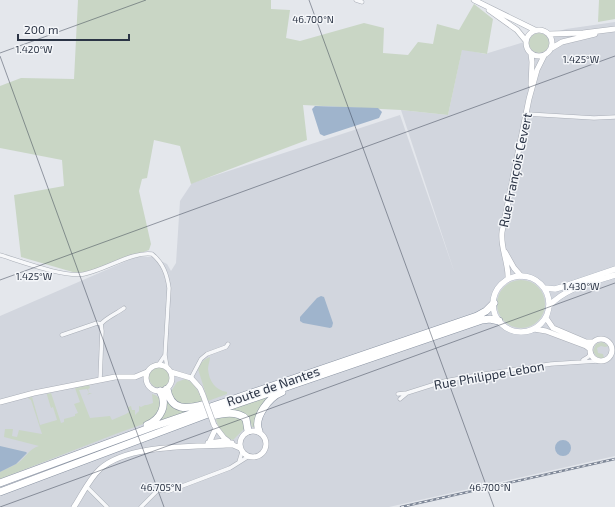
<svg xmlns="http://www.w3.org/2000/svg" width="615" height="507" font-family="'Exo 2',sans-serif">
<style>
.built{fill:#d2d6de}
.green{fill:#c9d6c5}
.water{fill:#9fb4cc}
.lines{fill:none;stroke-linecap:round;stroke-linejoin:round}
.street-casing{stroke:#a9aeb7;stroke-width:4.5}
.secondary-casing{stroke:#a9aeb7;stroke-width:6}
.primary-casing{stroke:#a3abb8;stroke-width:6}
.highway-casing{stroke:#8b94a3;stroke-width:8}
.street{stroke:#f7f8fa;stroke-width:3.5}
.secondary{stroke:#fff;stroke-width:5}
.primary{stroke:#fff;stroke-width:5.5}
.highway{stroke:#fff;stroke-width:7}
.rail-casing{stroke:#7d8696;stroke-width:2.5}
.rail{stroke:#f4f6f9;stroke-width:1;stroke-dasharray:3;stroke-linecap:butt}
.secondary-bridge-casing{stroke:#a9aeb7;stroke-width:6;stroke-linecap:butt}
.secondary-bridge{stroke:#fff;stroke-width:5}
.ticks{fill:none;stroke:#2b3445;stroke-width:1;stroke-opacity:0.45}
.labels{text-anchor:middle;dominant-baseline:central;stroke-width:3;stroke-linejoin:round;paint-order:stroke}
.street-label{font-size:13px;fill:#2b3445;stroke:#f4f6f9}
.ticks-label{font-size:10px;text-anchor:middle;fill:#2b3445;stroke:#f4f6f9;stroke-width:3;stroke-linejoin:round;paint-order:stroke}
</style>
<rect width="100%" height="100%" fill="#e4e7ec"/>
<path class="built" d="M615,22V456L389,507H0V316L136,257H153L167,264L171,271L176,263L180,201L192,183L400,115L455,274L401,110L448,115L462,49L485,54L566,29Z"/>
<path class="green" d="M78,0H271V9L290,10L286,38L300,41L364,23L384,28L383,53L408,55L418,42L433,44L437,24L459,30L474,4L493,19L487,54L462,50L448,115L401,110L303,105L307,140L191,184L180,146L154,140L147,178L142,179L139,191L151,244L149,250L83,275L21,257L14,195L64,186L62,160L0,148V86L21,78L74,79Z
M599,0H615V19L598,22Z
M529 43a10 10 0 1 1 20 0a10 10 0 1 1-20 0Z
M497 304a24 24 0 1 1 48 0a24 24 0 1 1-48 0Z
M602,342L609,346L605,347L601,346L597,348L598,353L603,354L604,358H599L596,356L593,351L596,344Z
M210,357C210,361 208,365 208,369C209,381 215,390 227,392V394L208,401L198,369C200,363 204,359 210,357Z
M149 377a11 11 0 1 1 22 0a11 11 0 1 1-22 0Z
M185,379C195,382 200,394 203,403L178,405L170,393L177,382Z
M89,385L90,388L88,389L89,393H92L87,395L89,393L87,389L79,390L90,418L110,416L112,420L126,414L129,412L128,407L131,406L132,410H135V415L139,411V406L141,407L145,405H147L153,403L152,394C164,397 160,406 158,415L146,423L118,433L0,479V472C6,469 13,466 18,463C26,457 29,449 39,446L4,437L5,429H13L12,436L17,437L19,430L42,434L31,400L28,398L32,397L40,425L57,420L53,407L51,408L47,395V394L51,393L61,423L64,422V419L75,416V414L78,413L74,404L80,402L75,388Z
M163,395L171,403L199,408L164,420L157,421Z
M269,396L255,427H252C250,415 243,411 232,411L231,409Z
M225,415L244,419V429L233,440C222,438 218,426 215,417Z"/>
<path class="water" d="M315,106L378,108L382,112L379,118L324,136L320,134L319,131L312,109Z
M321,296L324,297L333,323L332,327L330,328L303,323L300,321V317L317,298Z
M555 448a8 8 0 1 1 16 0a8 8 0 1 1-16 0Z
M0,446L26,452L27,453L16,464L0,472Z"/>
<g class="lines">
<defs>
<path id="street" d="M356,0L362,2
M527,114L594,118L615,117
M0,255C20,261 65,278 84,274C105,270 133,251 152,254C163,263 167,274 169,288L165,355L167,367
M101,324C107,317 116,314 124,308
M62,335L97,323L101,324
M583,360L588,357L591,353
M159,364L165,355
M191,378L201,359L207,354L226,347L228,344
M100,380L102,331L101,324
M398,394L407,393L445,381L478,375L551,364L597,361
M400,399L406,394
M239,462L242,452
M87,487L107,507
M141,507L157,491L161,490L169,491L230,468L249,456"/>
<path id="secondary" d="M474,0L535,30
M489,10L517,30L526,41
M526 43a13 13 0 1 1 26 0a13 13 0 1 1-26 0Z
M549,34L583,33L615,29
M552,48L562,42L595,34
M531,54L532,62L531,85
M505,252L514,268L521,276
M508,279C509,263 500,248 502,232L529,99L537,70L544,56
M546,318L553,328L586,342H593
M534,329L546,331L586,346L590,349
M590 350a11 11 0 1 1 22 0a11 11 0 1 1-22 0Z
M146 378a13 13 0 1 1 26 0a13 13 0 1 1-26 0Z
M171,372L191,378L200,388L203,395
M0,402L34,393L115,377H135L147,372
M214,425L224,438L228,441
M240 444a13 13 0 1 1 26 0a13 13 0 1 1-26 0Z
M208,443L224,441L227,443H232
M209,443L215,430
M74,507C82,495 89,479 100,469C128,444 191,447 226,445H233L240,448"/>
<path id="primary" d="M493 304a28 28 0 1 1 56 0a28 28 0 1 1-56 0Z
M544,288L555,289L562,287L615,269
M549,306C567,287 591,283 615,275"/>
<path id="highway" d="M167,389C171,412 187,409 205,404
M212,416C223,413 238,411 246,419L248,431
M147,425C161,419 168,405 160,391
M259,431C253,418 269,397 282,392
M0,483L152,427L477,316L486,311L494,303
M0,492L216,411L482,320L490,319L499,321"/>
</defs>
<use href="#street" class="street-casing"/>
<use href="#secondary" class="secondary-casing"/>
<use href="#primary" class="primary-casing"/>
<use href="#highway" class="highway-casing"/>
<use href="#street" class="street"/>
<use href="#secondary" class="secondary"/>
<use href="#primary" class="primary"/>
<use href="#highway" class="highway"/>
<defs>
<path id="rail" d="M401,507L615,459"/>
</defs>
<use href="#rail" class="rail-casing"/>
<use href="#rail" class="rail"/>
<defs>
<path id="secondary-bridge" d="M203,395L214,425"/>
</defs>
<use href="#secondary-bridge" class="secondary-bridge-casing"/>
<use href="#secondary-bridge" class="secondary-bridge"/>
</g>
<path class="ticks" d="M309,0L494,507M0,53L146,0M0,56L164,507M0,280L615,56M0,507L615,283"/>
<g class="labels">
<g class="street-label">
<text transform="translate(515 170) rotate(-78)">Rue François Cevert</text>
<text transform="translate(489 375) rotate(-10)">Rue Philippe Lebon</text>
<text transform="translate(273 386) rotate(-19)">Route de Nantes</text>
</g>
</g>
<g class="ticks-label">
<text x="313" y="23">46.700°N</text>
<text x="34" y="53">1.420°W</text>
<text x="581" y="63">1.425°W</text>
<text x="34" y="280">1.425°W</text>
<text x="581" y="290">1.430°W</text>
<text x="161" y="491">46.705°N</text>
<text x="490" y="491">46.700°N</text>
</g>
<path d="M18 34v6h111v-6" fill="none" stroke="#2b3445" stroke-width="2"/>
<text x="24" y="34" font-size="12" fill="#2b3445" stroke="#f4f6f9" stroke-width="3" paint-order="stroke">200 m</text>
</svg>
